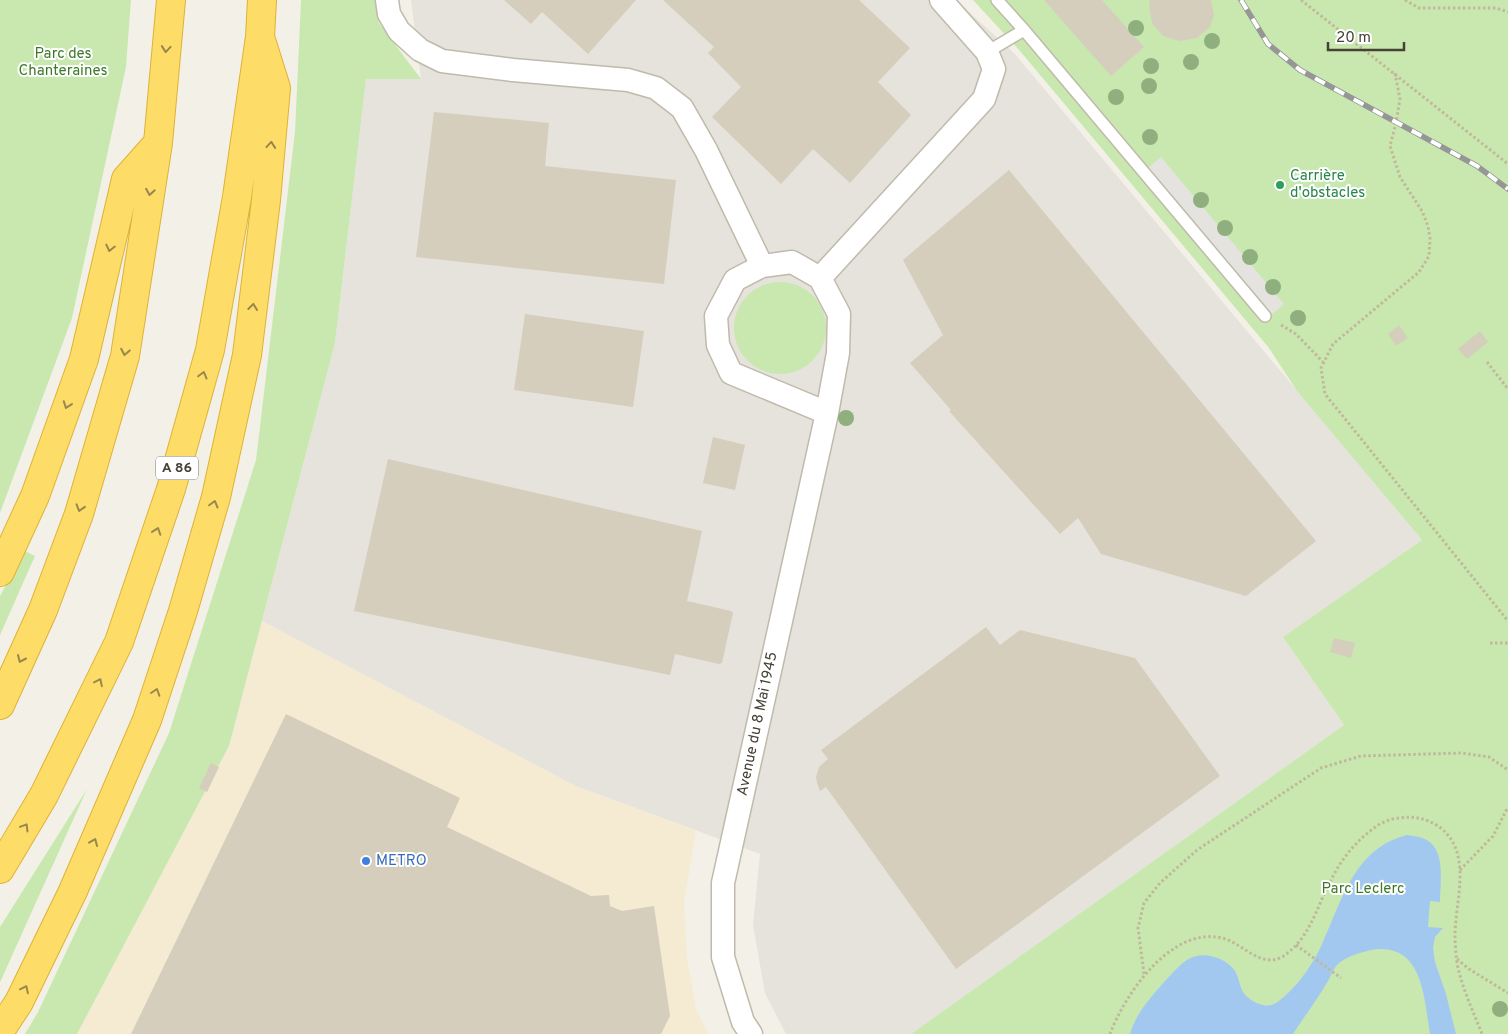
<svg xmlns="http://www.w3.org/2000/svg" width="1508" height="1034" font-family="Overpass,sans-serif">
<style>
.commercial{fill:#f5ead2}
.industrial{fill:#e6e2dc}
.green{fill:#c8e8b0}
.parking{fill:#e5e3df}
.water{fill:#a3c8f0}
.building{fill:#d5cebc}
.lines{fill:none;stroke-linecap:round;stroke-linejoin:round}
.service-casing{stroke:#bfbaaa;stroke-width:14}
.minor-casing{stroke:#bfbaaa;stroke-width:25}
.motorway-casing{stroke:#ddb237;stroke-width:30}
.path{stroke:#c1b89b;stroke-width:3;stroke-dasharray:2.5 2.5;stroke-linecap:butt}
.service{stroke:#fff;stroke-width:11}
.minor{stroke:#fff;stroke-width:22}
.motorway{stroke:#fedc68;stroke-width:28}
.rail-casing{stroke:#969696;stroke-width:5.5}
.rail{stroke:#fff;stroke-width:4;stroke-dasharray:11;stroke-linecap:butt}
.tree{fill:#8faf7e}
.oneway{stroke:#99874c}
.leisure-dot{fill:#2e9e5b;stroke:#fff;stroke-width:2}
.shop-dot{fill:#3f7fe0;stroke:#fff;stroke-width:2}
.labels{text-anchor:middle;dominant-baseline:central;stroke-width:4;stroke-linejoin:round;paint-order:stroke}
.shield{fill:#fff;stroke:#7e7b72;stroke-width:1}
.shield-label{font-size:14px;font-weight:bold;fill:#474236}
.park-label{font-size:15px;fill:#3e7929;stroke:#fff}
.leisure-label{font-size:15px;fill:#27864d;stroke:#fff;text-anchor:start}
.street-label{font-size:15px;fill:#474236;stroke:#fff}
.shop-label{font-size:15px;fill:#366cbe;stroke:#fff;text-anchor:start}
</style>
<rect width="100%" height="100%" fill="#f3f1e7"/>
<path class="commercial" d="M262,621L576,786L696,831L684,902L687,957L696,1009L709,1034H77L229,746Z"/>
<path class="industrial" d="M411,0H956L1015,54L1422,540L1283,637L1344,725L911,1034H786L765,993L753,925L760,854L576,786L262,621L335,343L366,78L421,79Z"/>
<path class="green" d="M0,0H131L126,67L72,318L0,513Z
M301,0H376L379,23L421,79H366L335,343L229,746L77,1034H25L38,1012L169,733L256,460L295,132Z
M973,0H1508V1034H911L1344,725L1283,637L1422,540L1297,391L1269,348L1020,51Z
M734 328a46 46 0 1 1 92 0a46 46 0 1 1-92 0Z
M25,551L35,556L0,635V596Z
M87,789L2,978L0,982V927Z"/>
<path class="parking" d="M1161,157L1284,304L1271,315L1148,168Z"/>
<path class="water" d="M1407,835C1412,836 1417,836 1422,838C1447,846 1440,882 1440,902L1430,901L1428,927L1443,928L1435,937L1433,948L1435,962L1446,994L1456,1034H1430C1424,998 1423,941 1371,950C1359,953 1344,957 1336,966C1332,972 1329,980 1325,986C1315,1003 1303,1018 1293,1034H1130C1136,1013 1151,997 1165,981C1172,974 1179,965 1187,960C1202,950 1225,957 1235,971C1239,977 1239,985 1243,992C1249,1001 1265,1010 1276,1003C1295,990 1313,965 1322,944C1342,901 1354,848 1407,835Z"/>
<path class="building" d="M504,0H636L588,54L542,12L531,24Z
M663,0H859L910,48L878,82L911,115L850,183L813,149L781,184L712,117L741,87L708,53L714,47Z
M1044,0H1102L1144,47L1111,76Z
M1150,0H1211L1214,15L1210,27L1197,38L1180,41L1163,36L1152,23L1149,5Z
M434,112L549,123L545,166L676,180L664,284L416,257Z
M1009,170L1316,541L1246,596L1101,554L1078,518L1060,534L949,411L951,410L910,363L943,335L903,260Z
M525,314L644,331L633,407L514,390Z
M1399,325L1408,338L1396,346L1388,334Z
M1480,331L1488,342L1467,359L1458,349Z
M713,437L745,445L735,490L703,483Z
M388,459L702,531L687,601L731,611L733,613L722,663L719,664L675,654L670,675L354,611Z
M986,627L1000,645L1020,630L1135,658L1220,776L956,969L826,787L820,791L817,783L816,777L819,767L828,759L821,750Z
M1334,638L1355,643L1351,658L1330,652Z
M286,714L460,798L447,827L591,896L609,895L610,906L622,911L654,906L670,1016L661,1034H131Z
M211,763L219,767L207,792L199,788Z"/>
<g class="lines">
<defs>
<path id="service" d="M1024,30L1265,316
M987,52L1024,30L997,0"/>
<path id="minor" d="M387,0L389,14L399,31L420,50L442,61L513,70L628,80L656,88L682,108L706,150L762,266
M820,278L984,99L994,69L987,52L941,0
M751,1034L743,1022L723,957V883L827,413L838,353L839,314L820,278L792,262L762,266L735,280L716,316L718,345L731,373L827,413"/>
<path id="motorway" d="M0,572L35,496L84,359L126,179L158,143
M0,705L43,610L79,514L125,356L158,143L171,0
M0,869L44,795L119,642L171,489L210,350L237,197L260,37L262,0
M0,1031L19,1002L73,891L147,720L183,611L216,497L247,355L266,200L276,88L260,37"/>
</defs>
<use href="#service" class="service-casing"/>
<use href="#minor" class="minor-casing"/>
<use href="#motorway" class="motorway-casing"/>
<path class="path" d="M1301,0L1508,164
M1405,0L1419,8H1496L1508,12
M1395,73L1400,99L1396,123L1390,146L1400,177L1422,211L1428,226L1430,238L1429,256L1419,272L1333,344L1321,368L1325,394L1508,621
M1281,325L1296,334L1323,362
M1487,362L1508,389
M1490,643H1508
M1460,870L1493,836L1508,807
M1296,945L1341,978
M1457,959L1469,969L1508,993
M1144,974L1138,928L1144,903L1160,883L1197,850L1321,768L1361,756L1462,753L1489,757L1508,770
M1110,1034C1125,994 1171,926 1222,938C1246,944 1264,975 1290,951C1310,934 1317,908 1328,886C1338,865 1350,847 1369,832C1377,825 1387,819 1399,818C1414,816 1425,818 1438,826C1474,851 1455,901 1455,936C1455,945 1456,954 1457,963C1462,988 1473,1011 1482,1034"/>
<use href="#service" class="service"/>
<use href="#minor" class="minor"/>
<use href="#motorway" class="motorway"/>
<defs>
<path id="rail" d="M1241,0L1268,44L1300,70L1477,166L1508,189"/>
</defs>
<use href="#rail" class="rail-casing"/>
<use href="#rail" class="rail"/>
</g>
<g class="tree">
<circle cx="1136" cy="28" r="8"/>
<circle cx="1212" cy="41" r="8"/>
<circle cx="1191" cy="62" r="8"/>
<circle cx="1151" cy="66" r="8"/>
<circle cx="1149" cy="86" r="8"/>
<circle cx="1116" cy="97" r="8"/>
<circle cx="1150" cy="137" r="8"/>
<circle cx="1201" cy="200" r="8"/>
<circle cx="1225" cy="228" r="8"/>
<circle cx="1250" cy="257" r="8"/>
<circle cx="1273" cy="287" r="8"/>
<circle cx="1298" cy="318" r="8"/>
<circle cx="846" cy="418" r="8"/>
<circle cx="1500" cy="1009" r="8"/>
</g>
<defs><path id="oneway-chevron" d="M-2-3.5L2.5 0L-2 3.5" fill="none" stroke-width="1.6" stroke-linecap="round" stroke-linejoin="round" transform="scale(1.25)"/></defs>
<g class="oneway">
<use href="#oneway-chevron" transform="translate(166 49) rotate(95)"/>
<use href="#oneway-chevron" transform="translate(271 145) rotate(-85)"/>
<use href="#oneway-chevron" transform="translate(150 192) rotate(99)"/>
<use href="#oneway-chevron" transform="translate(110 248) rotate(103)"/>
<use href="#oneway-chevron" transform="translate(253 307) rotate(-83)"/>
<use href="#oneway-chevron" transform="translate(125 352) rotate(101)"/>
<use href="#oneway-chevron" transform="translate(203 375) rotate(-75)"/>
<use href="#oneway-chevron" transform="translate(67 405) rotate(110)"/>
<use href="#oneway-chevron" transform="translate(214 504) rotate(-75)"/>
<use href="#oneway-chevron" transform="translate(80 508) rotate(107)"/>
<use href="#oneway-chevron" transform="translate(157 531) rotate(-71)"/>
<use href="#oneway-chevron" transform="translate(21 659) rotate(114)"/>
<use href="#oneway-chevron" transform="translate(99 682) rotate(-64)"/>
<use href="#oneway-chevron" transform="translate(156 692) rotate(-72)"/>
<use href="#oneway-chevron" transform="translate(25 827) rotate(-59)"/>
<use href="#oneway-chevron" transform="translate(94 842) rotate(-67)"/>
<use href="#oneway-chevron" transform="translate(25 989) rotate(-64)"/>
</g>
<circle class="leisure-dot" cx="1280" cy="185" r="5"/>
<circle class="shop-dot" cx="366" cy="861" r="5"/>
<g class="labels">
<rect class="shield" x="156" y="456.5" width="42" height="23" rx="4"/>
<g class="shield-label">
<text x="177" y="468">A 86</text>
</g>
<g class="park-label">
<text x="63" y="54">Parc des<tspan x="63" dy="17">Chanteraines</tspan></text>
<text x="1363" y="889">Parc Leclerc</text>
</g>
<g class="leisure-label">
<text x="1290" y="176">Carrière<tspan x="1290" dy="17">d'obstacles</tspan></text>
</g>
<g class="street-label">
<text transform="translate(758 724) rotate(-78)">Avenue du 8 Mai 1945</text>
</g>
<g class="shop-label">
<text x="376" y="861">METRO</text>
</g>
</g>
<path d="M1328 42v8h76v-8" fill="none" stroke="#474236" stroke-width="2.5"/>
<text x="1336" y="42" font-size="15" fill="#474236" stroke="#ffffff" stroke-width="4" paint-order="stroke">20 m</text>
</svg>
